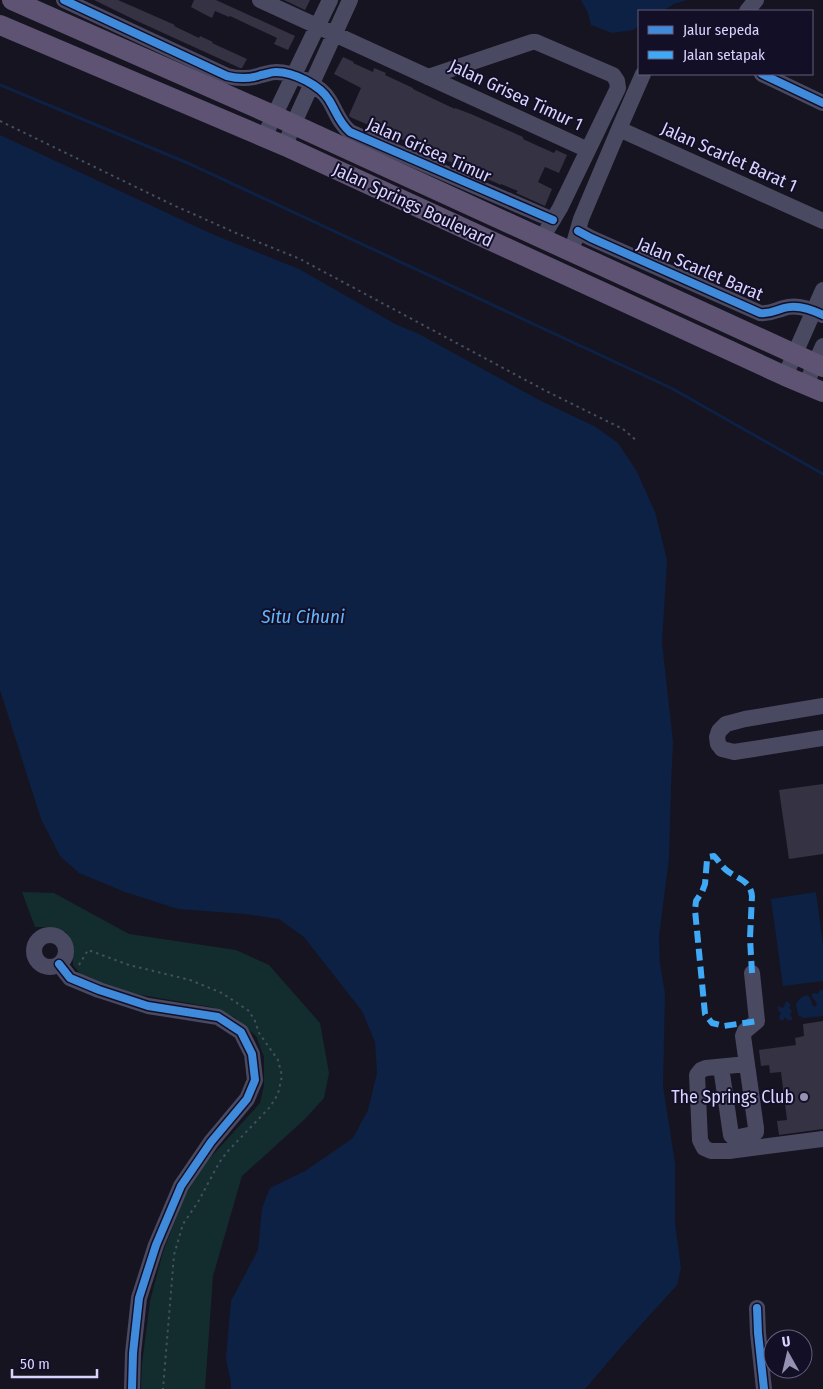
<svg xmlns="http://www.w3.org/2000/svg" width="823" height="1389" font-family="'Fira Sans Condensed',sans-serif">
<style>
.green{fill:#132c2d}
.water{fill:#0d2144}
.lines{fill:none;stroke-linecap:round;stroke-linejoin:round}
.stream{stroke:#0d2144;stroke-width:3}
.building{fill:#343243}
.path{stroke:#44505f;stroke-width:2;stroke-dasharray:2.5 4;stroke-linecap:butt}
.minor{stroke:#4a4962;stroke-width:16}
.major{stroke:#5e5373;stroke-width:20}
.quiet{stroke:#3fa9f5;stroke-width:6;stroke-dasharray:12 6;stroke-linecap:butt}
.cycleway-casing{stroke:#130f26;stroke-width:11}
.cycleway{stroke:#408adc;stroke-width:8}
.poi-dot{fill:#9591b1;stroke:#130f26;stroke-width:2}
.labels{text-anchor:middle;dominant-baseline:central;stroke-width:4;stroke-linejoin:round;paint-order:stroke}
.street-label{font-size:18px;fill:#d9d4ff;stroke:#130f26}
.poi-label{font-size:18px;fill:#d9d4ff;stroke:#130f26;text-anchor:end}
.water-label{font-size:19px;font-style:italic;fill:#62b6ff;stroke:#130f26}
</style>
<rect width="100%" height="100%" fill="#161421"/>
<path class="green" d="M22,892L54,893L129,934L236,950L269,965L320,1023L329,1073L324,1098L305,1119L242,1176L213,1276L205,1389H141L142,1364L150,1301L163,1252L185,1195L209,1159L260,1103L264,1085V1057L256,1036L234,1017L211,1007L130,993L82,976L73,965L72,942L66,932L49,927H35Z"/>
<path class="water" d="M581,0H687L674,4L663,11H639V26L633,30L612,33L591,25L588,13Z
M0,135L212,234L299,269L397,325L417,333L541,401L594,426L618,443L636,470L655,512L667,560L662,643L673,742L671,787L669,858L659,937L660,964L665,994L663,1086L675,1163V1223L681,1268L677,1285L620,1348L585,1389H231V1383L226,1358L231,1301L258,1250L262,1208L270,1188L305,1171L353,1138L368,1110L377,1073L375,1042L362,1011L304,937L279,919L245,914L178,909L125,892L79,873L60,856L41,819L0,690Z
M816,892L823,945V981L783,986L771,899Z
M820,990H823V1016L803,1018L798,1015L796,1004C799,999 802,996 808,995L810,998L813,1006L815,1007L817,1003L812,997V993L818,994Z
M786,1002H788L791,1005L789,1008L792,1011L790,1015L793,1018L791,1020H788L785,1017L783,1020H780L779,1018L781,1013L778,1010V1006L783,1008Z"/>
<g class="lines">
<path class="stream" d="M0,85L190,164L671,388L823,474"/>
</g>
<path class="building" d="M94,0H118L175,25L174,26L199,38L200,36L213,42L212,43L247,59L242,68H240L137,21Z
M194,0H216L295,36L288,50L274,44L277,38L230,16L229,17L215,11L212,18L204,14L191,7Z
M284,0H310L305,10Z
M343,57L354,62L353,63L373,72L374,68L386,73L385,75L413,88V89L438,101L455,109V108L471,114L523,137V139L536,145L554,153L556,150L567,155L559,173L545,167L538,182L552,189L545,206L516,193L518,191L501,184V185L458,166V165L428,153L429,151L350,117L349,115L361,88L334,74Z
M823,784V854L789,859L779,790Z
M823,1021V1129L779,1135L777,1121L787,1120L781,1072L770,1073L769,1065L761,1066L759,1050L796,1045L795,1038L804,1036L803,1024Z"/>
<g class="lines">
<path class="path" d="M0,121L173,205L236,233L300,259L546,391L623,429L637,441
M79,965L88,950L129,965L190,980L222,993L249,1011L255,1021L259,1033L278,1060L282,1076L278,1094L270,1107L227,1152L219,1163L198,1202L183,1224L174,1255L163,1389"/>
<path class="minor" d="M64,0L227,76C239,79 250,79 261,75C267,74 270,72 276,72C293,72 320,85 329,100C336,111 339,123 350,132L553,220
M260,0L588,150
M747,11L756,0
M762,74L823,103
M428,77L532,42H536L613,75L617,81L618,88L560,208L548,228
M619,129L823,221
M264,137L330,0
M285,146L293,125L350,0
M578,231L591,238L760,313C771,314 774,311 784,308C797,304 811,309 823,315
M575,240L581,219L619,129L643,74
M785,376L823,290
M806,384L823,346
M823,706L745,719L726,724L719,731L717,737L718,744L722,749L734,752L823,738
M34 951a16 16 0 1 1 32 0a16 16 0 1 1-32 0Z
M59,964L70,978L99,990L148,1006L218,1017L241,1032L252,1054L255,1080L247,1099L211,1142L181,1186L156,1245L139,1298L133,1353L132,1389
M747,1064L706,1068L701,1070L697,1075L700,1140L704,1148L711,1151H729L823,1139
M721,1067L731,1135L734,1138L753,1134L756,1132V1128L743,1036L745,1031L757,1021L752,973
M757,1308L758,1333L764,1389"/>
<path class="major" d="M12,0L275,116L823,367
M0,25L285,146L785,376L823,392"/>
<path class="quiet" d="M752,973L750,938L752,896C750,879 736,879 725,869C721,865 718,860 714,856L709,857L707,860L705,884L702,892L696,901L695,910L705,1014L712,1023L724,1026L757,1021"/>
<defs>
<path id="cycleway" d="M64,0L227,76C239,79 250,79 261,75C267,74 270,72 276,72C293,72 320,85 329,100C336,111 339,123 350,132L553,220
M762,74L823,103
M578,231L591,238L760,313C771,314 774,311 784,308C797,304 811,309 823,315
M59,964L70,978L99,990L148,1006L218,1017L241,1032L252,1054L255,1080L247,1099L211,1142L181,1186L156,1245L139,1298L133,1353L132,1389
M757,1308L758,1333L764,1389"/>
</defs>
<use href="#cycleway" class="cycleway-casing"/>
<use href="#cycleway" class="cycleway"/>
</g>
<circle class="poi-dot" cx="804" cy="1097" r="5"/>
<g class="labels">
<g class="street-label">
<text transform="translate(516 95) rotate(25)">Jalan Grisea Timur 1</text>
<text transform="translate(429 150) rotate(24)">Jalan Grisea Timur</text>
<text transform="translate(729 157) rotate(24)">Jalan Scarlet Barat 1</text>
<text transform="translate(413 205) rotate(25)">Jalan Springs Boulevard</text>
<text transform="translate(700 269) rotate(23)">Jalan Scarlet Barat</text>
</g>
<g class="poi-label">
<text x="794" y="1097">The Springs Club</text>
</g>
<g class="water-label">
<text x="303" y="616">Situ Cihuni</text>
</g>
</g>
<rect x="638" y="10" width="175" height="65" fill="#130f26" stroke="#625e7d"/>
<rect x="648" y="26" width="25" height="8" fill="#408adc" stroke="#625e7d"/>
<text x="683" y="35" font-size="15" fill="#d9d4ff">Jalur sepeda</text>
<rect x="648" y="51" width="25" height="8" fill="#3fa9f5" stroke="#625e7d"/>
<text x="683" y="60" font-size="15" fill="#d9d4ff">Jalan setapak</text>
<g transform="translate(788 1354) rotate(352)"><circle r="24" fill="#130f26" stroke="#625e7d"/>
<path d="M0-4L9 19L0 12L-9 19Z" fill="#9591b1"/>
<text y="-8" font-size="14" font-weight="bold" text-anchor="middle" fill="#d9d4ff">U</text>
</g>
<path d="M12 1369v8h85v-8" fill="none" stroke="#d9d4ff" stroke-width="2.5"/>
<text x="20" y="1369" font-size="15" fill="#d9d4ff" stroke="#130f26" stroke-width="4" paint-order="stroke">50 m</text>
</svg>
